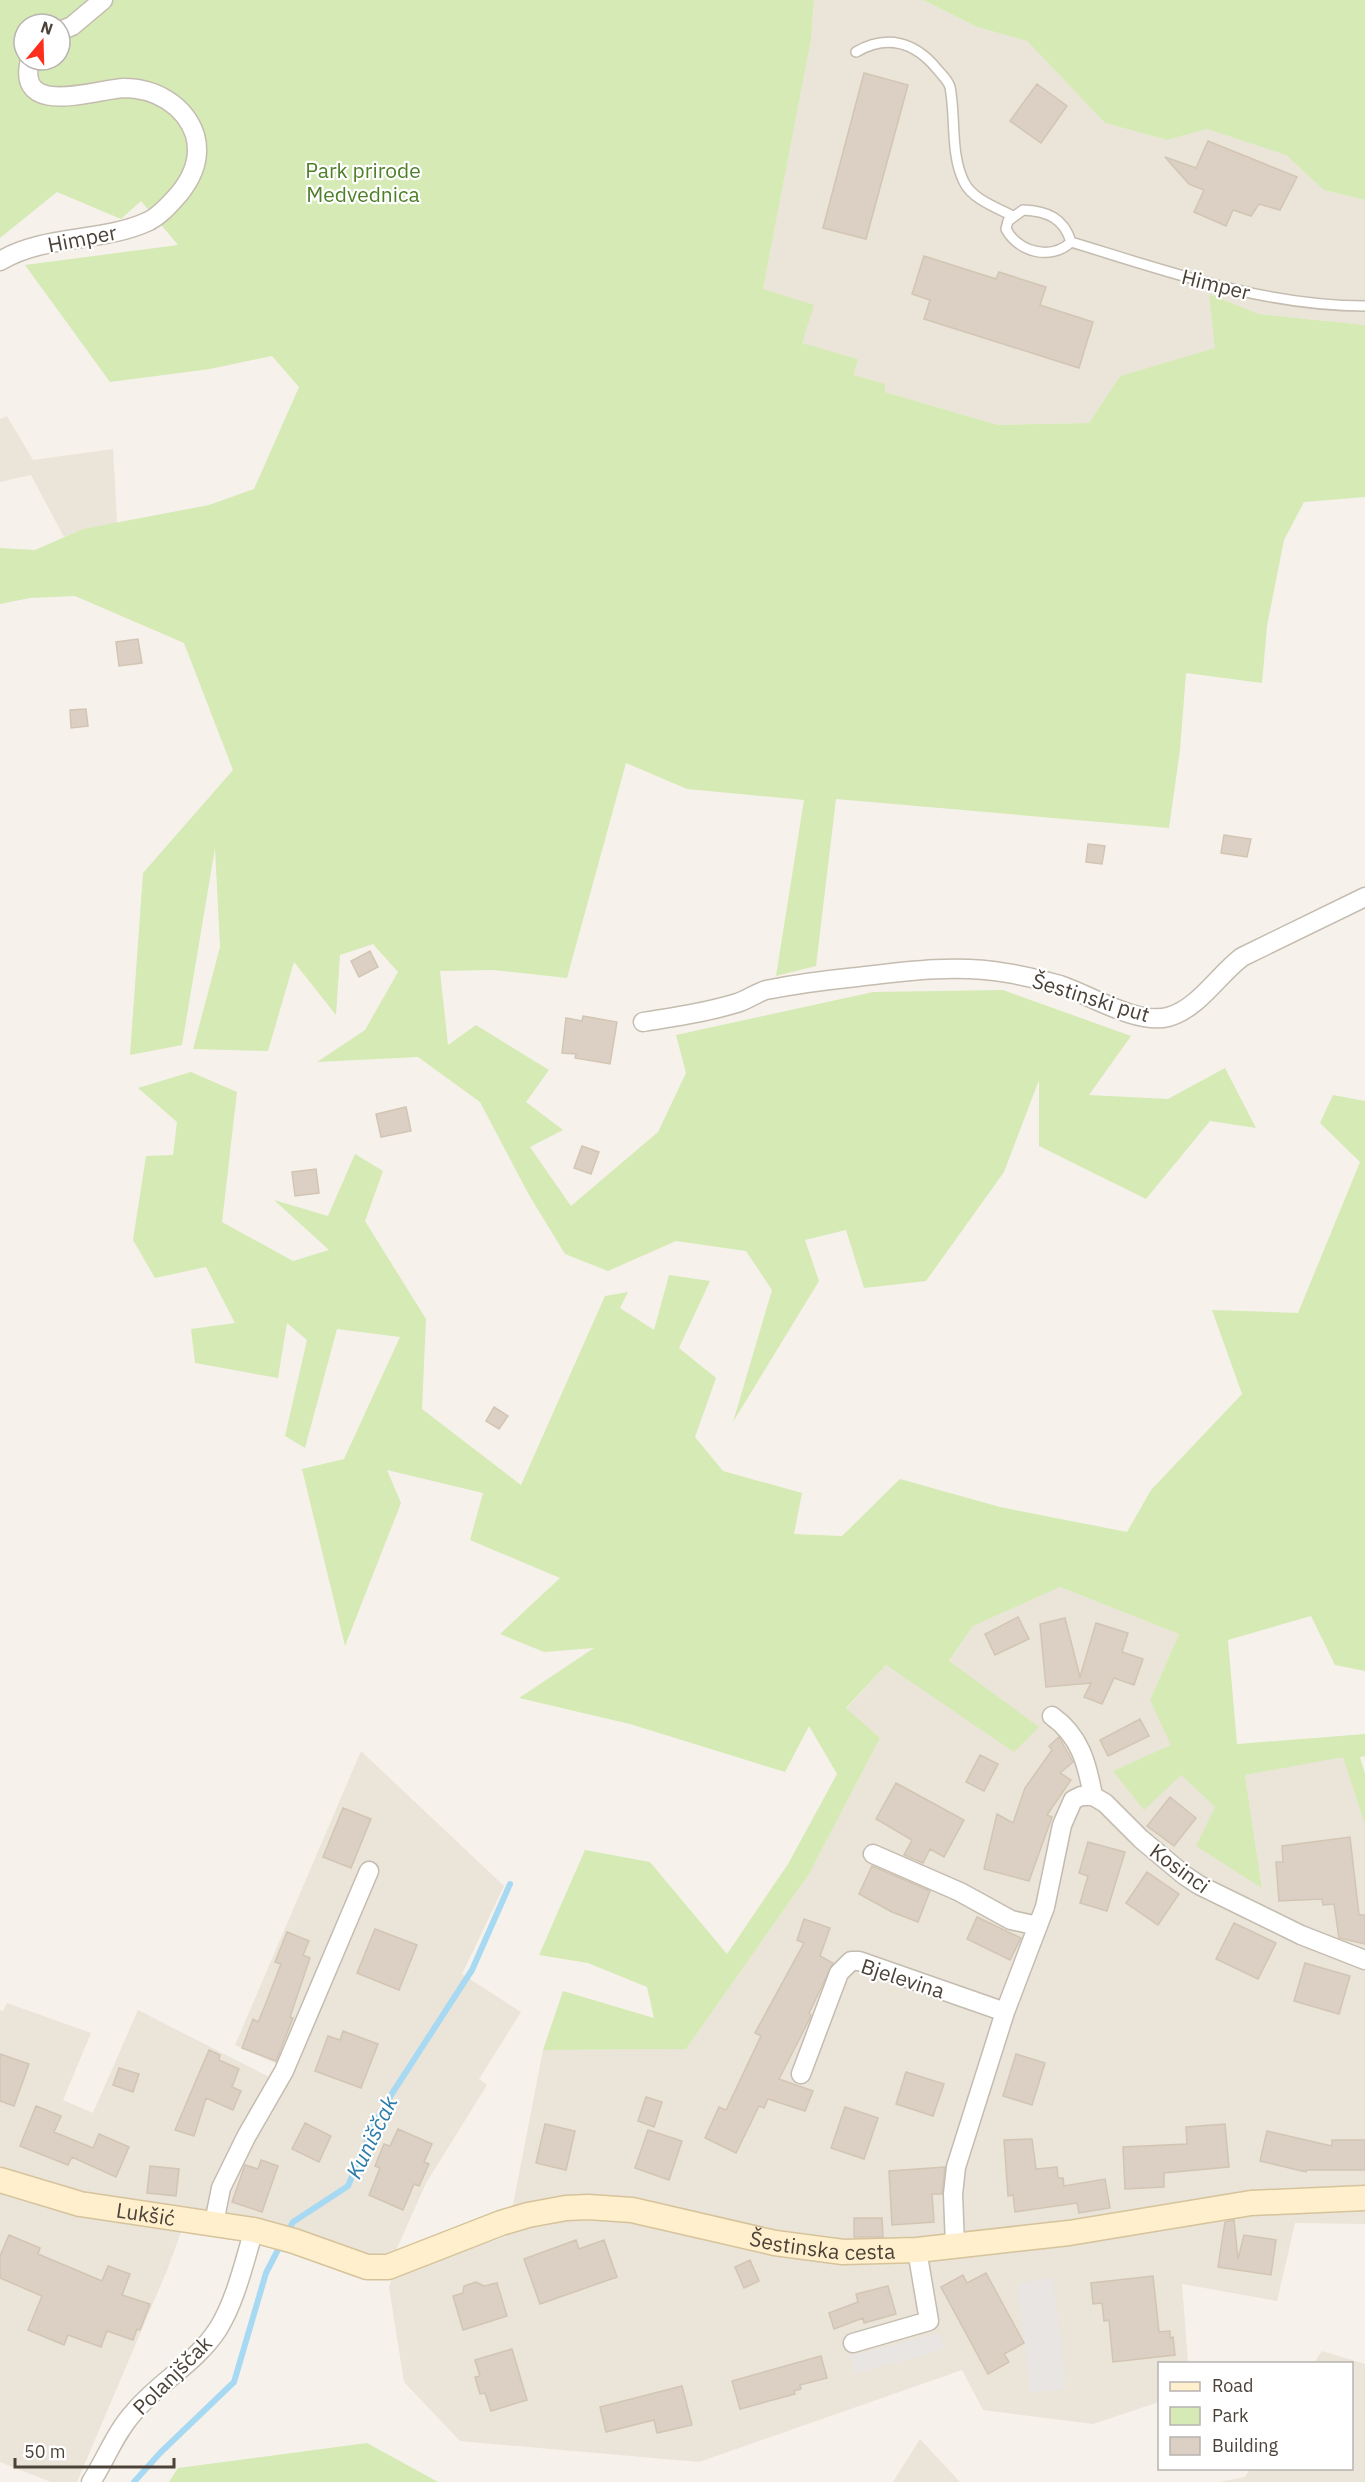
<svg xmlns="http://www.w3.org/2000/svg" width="1365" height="2482" font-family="'IBM Plex Sans',sans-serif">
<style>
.residential{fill:#eae4d9}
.green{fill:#d5eab4;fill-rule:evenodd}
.parking{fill:#e8e5e3}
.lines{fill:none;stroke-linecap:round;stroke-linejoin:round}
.stream{stroke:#a8d9f2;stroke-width:6}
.building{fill:#dbd0c3;stroke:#d3c5b3;stroke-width:1.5}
.lane-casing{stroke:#c5bcb0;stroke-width:12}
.street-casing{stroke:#c5bcb0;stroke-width:21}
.secondary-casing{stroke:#d6c39b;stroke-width:27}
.lane{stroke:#fff;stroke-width:9}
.street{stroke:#fff;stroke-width:18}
.secondary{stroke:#ffefcc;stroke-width:24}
.labels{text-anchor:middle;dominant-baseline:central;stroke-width:4.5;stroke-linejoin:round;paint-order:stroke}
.park-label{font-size:21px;fill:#4f7f29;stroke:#fff}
.street-label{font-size:21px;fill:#4b4239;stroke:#fff}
.water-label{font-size:22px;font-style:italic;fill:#2b7ca9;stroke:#fff}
</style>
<rect width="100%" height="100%" fill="#f6f2eb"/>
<path class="residential" d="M814,0H923L977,27L1027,41L1105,123L1167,140L1207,129L1286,155L1324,190L1365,200V325L1259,314L1209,294L1216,348L1120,376L1089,423L998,425L885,392L884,384L854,375L858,359L801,343L763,289L811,40Z
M7,416L33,460L113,449L117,523L83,529L64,537L31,475L0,482V419Z
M1060,1587L1179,1634L1150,1700L1172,1745L1113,1771L1181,1775L1215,1807L1262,1887L1245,1775L1343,1756L1365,1825V2224L1295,2223L1277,2301L1182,2284L1188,2363L1160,2364L1159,2402L1093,2424L983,2410L962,2370L699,2462L460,2441L404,2382L389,2287L393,2276L507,2236L543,2050L686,2049L809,1874L880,1738L846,1709L886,1665L1014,1751L1038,1727L949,1662L973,1626Z
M361,1751L504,1886L462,1974L521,2012L479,2079L487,2085L426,2183L394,2255L354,2254L189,2210L168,2268L77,2482H51L0,2462V2010L3,2011L7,2003L91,2033L63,2100L93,2113L138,2010L283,2084L290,2070L235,2045Z
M1322,2351L1365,2364V2482H1219L1245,2477L1250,2469L1352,2468V2364L1314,2363Z
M920,2439L960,2482H893Z"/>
<path class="green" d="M0,0H814L811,40L763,289L814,305L802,343L858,359L854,375L885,384V392L998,425L1089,423L1120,376L1215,348L1209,294L1259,314L1365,325V497L1304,502L1284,540L1267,626L1262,683L1186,673L1180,750L1169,828L836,799L816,966L776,976L804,800L687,789L626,763L567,978L493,970L440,971L448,1045L476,1025L549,1070L526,1102L563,1130L530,1147L571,1206L658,1132L686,1073L676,1035L873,992L1003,990L1131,1036L1089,1095L1168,1099L1225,1068L1256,1128L1210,1121L1146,1199L1039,1146V1080L1004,1172L926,1281L864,1288L846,1230L805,1240L819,1281L733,1422L772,1290L746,1251L676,1241L608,1271L565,1254L529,1195L480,1102L418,1057L317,1062L365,1030L398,972L373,944L340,955L336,1015L294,962L268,1051L193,1049L220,947L215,848L182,1045L130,1055L143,873L233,770L184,643L75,596L30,598L0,604V548L35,550L83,529L209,505L254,489L299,387L272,356L210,369L110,382L25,265L178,245L141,201L121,219L57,192L0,238ZM24,24H60V60H24Z
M923,0H1365V200L1324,190L1286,155L1207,129L1167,140L1105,123L1027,41L977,27Z
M191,1072L237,1092L222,1222L293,1261L329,1250L274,1200L328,1216L355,1154L383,1171L365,1221L426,1319L422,1409L521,1485L605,1296L628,1292L620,1308L654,1330L669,1275L710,1281L679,1348L716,1378L695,1437L723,1471L802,1493L794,1534L842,1536L900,1479L1000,1507L1127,1532L1151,1490L1242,1394L1212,1310L1298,1313L1360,1162L1320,1123L1333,1095L1365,1101V1671L1335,1665L1311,1616L1228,1640L1237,1744L1365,1734V1756L1360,1757L1365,1774V1825L1343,1757L1245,1775L1262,1888L1196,1846L1215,1807L1181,1775L1144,1810L1113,1771L1171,1745L1150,1700L1179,1634L1060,1587L973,1626L949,1661L1039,1727L1014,1752L886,1665L846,1708L880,1738L809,1874L686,2049L543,2050L563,1991L654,2018L647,1987L588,1963L539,1955L585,1850L650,1862L727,1954L788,1864L837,1774L809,1726L785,1772L630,1724L519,1698L594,1648L544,1652L500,1634L560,1578L470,1540L483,1493L387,1470L401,1503L345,1646L302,1469L344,1459L400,1337L337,1329L305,1448L285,1436L307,1340L287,1323L278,1378L195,1363L191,1329L235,1323L206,1267L155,1278L133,1240L146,1156L173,1155L177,1122L138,1088Z
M367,2443L438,2482H169L178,2468Z"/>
<path class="parking" d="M1053,2278L1066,2389L1030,2393L1018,2283Z
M940,2333L944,2349L855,2374L850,2356Z"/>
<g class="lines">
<path class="stream" d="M287,2233L293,2222L348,2186L373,2126L393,2092L472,1970L510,1884
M134,2482L160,2453L234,2382L266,2273L282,2242"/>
</g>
<path class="building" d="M864,73L908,85L866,239L823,228Z
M1037,84L1067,106L1041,143L1010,121Z
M1208,141L1297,177L1280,210L1259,204L1251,216L1233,210L1226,226L1194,212L1204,190L1189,184L1165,157L1196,168Z
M924,256L996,279L999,272L1046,287L1040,305L1093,322L1079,368L924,319L930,300L912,294Z
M138,639L142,663L119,666L116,642Z
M86,709L88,726L71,728L70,710Z
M1224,835L1251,839L1247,857L1221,853Z
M1088,844L1105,846L1102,864L1086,862Z
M370,951L378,967L359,977L351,961Z
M583,1016L617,1022L610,1064L575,1058L576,1054L562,1053L566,1018L582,1021Z
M406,1107L411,1131L381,1137L376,1114Z
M582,1146L599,1152L591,1174L574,1168Z
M316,1169L319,1193L295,1196L292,1172Z
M494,1407L508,1416L499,1429L486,1421Z
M1018,1617L1029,1639L995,1655L985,1634Z
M1065,1618L1080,1677L1096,1623L1128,1633L1122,1652L1143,1659L1134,1685L1114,1678L1102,1704L1084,1697L1091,1683L1046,1687L1040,1624Z
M1140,1719L1149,1736L1108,1756L1100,1740Z
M1059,1737L1073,1762L1060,1773L1071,1780L1047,1815L1052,1817L1029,1881L984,1869L997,1814L1013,1823L1025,1788L1052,1750L1049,1746Z
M980,1755L998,1764L984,1791L966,1782Z
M896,1783L964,1820L944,1857L930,1849L923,1863L904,1855L912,1840L876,1819Z
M1170,1797L1196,1818L1174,1846L1147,1826Z
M343,1808L371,1819L351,1868L323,1857Z
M1350,1837L1359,1915H1365V1944L1339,1938L1334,1904L1323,1905L1322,1899L1279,1901L1276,1862H1283L1282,1846Z
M1088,1842L1125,1852L1107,1911L1080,1903L1088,1876L1079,1873Z
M872,1866L930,1891L918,1922L892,1912L859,1894Z
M1147,1872L1179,1894L1158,1925L1126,1903Z
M977,1917L1021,1938L1010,1960L967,1939Z
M804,1919L830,1928L820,1956L833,1963L809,2013L811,2015L810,2018L779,2079L813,2091L805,2111L768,2099L764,2108L759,2106L736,2153L705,2138L719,2107L726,2110L761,2036L755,2033L804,1943L797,1940Z
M1234,1923L1276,1943L1258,1979L1216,1959Z
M375,1929L417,1945L399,1990L357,1973Z
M287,1932L309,1941L303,1955L310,1958L290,2017L293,2018L276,2061L242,2048L253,2019L258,2022L264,2008L281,1964L275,1962Z
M1305,1963L1350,1976L1339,2014L1294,2001Z
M343,2031L378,2044L361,2088L315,2071L328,2036L340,2040Z
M209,2050L220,2055L219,2060L239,2069L232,2087L241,2091L233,2110L206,2098L194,2136L175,2130Z
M0,2054L29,2064L14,2106L0,2101Z
M1016,2054L1045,2063L1032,2105L1003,2096Z
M119,2068L139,2074L133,2092L113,2085Z
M906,2072L944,2084L933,2116L896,2104Z
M646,2097L662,2102L654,2127L638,2121Z
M36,2106L61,2116L54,2132L93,2148L99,2134L129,2147L116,2177L72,2157L68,2165L20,2146Z
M845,2107L878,2118L864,2159L831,2148Z
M305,2123L331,2136L319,2162L292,2149Z
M545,2124L575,2131L566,2170L536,2163Z
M1225,2124L1229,2167L1164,2173V2187L1125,2189L1123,2147L1187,2144L1186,2127Z
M398,2129L432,2144L424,2162L429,2164L419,2186L414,2184L403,2210L369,2195L380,2168L375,2166L384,2144L390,2146Z
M648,2130L682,2141L669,2180L635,2168Z
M1267,2131L1332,2146V2140H1365V2170H1307L1306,2172L1260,2161Z
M1032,2139L1036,2169L1057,2167L1058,2178H1063L1064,2186L1105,2179L1110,2208L1079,2213L1077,2203L1015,2212L1013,2195L1008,2196L1004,2140Z
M261,2160L278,2166L262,2212L232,2202L245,2165L258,2169Z
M150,2166L179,2169L176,2196L147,2193Z
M945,2167L942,2194H932L934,2222L892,2225L889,2171Z
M854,2218H882L883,2237H854Z
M1234,2220L1238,2259L1244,2235L1276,2240L1271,2275L1218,2267L1225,2222Z
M9,2235L40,2248L38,2254L102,2281L108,2266L130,2274L122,2295L150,2304L140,2330L137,2329L133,2340L107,2331L101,2347L68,2335L64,2345L28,2330L42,2296L0,2278V2256Z
M576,2240L579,2249L604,2240L617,2277L540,2304L524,2259Z
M750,2260L759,2281L744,2288L735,2267Z
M986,2273L1024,2343L1004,2354L1009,2362L988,2374L941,2287L963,2275L967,2283Z
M1153,2276L1159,2332L1170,2331V2338L1173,2337L1175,2355L1113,2362L1109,2320L1104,2321L1102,2303L1093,2304L1091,2283Z
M476,2282L484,2286L497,2283L507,2316L463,2330L453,2296L463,2293L464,2286Z
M888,2286L896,2314L864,2323L863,2318L834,2329L829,2313L858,2302L856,2294Z
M512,2349L527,2400L491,2411L485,2393L480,2394L475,2377L480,2376L475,2360Z
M821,2356L827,2378L800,2385L801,2389L794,2391L795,2394L740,2409L732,2381Z
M682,2386L692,2425L657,2433L654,2420L606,2432L600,2407Z"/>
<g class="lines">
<defs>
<path id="lane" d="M856,52C887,34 915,42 937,69C941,74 948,80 950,87C956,117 950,154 964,182C972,199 997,208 1013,216
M1023,210C1047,211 1064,218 1071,242C1051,261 1018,252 1006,229L1008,221Z
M1071,242C1167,271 1263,306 1365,306"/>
<path id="street" d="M60,31L72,26L103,0
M0,261C45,234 102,243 149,221C161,215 170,204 179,194C193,177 201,157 195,135C185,105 155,88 124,88C97,89 15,119 30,60
M643,1022C675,1017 707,1012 737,1003C747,1000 756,993 766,990C796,984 827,980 857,977C906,971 957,964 1007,973C1025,976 1042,980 1060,985C1090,995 1137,1025 1168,1017C1198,1009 1218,975 1242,957L1365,897
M1052,1716C1080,1736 1087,1763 1093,1796
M873,1854L960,1892L1011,1920L1038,1926
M801,2074L839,1973L851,1961H859L1005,2012
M214,2223L221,2188L246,2137L284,2071L369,1871
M955,2246L953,2194L956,2167L1005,2012L1045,1907L1062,1825L1073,1800L1081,1796H1093L1105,1803L1141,1839L1184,1875L1199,1885L1301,1935L1365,1960
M853,2343L929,2321L917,2250
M91,2482C106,2459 115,2433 134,2412C160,2381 196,2363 218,2329C236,2300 244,2262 254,2230"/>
<g id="secondary">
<path id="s1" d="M0,2180L80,2204L254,2230L294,2241L367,2267H388L501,2223L528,2215L566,2208L588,2207L632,2210L775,2243L843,2252L917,2250L1069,2233L1251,2203L1365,2198"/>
</g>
</defs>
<use href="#lane" class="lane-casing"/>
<use href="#street" class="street-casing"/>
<use href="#secondary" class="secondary-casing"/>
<use href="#lane" class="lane"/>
<use href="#street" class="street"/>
<use href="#secondary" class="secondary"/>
</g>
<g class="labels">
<g class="park-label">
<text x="363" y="170">Park prirode<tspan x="363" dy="24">Medvednica</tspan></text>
</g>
<g class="street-label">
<text transform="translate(82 238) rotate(-11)">Himper</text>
<text transform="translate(1216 284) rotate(14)">Himper</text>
<text transform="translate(1091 997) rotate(17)">Šestinski put</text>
<text transform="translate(1180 1868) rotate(36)">Kosinci</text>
<text transform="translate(903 1978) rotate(18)">Bjelevina</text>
<text stroke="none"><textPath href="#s1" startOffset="150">Lukšić</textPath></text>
<text stroke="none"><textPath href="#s1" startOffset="848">Šestinska cesta</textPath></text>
<text transform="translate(172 2375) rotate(-45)">Polanjščak</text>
</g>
<g class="water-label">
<text transform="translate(371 2137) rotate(-64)">Kuniščak</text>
</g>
</g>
<rect x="1158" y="2362" width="195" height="108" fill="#ffffff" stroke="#b7b3b0" stroke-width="1.5"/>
<rect x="1170" y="2382" width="30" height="9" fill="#ffefcc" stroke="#b7b3b0" stroke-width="1.5"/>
<text x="1212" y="2392" font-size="18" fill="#4b4239">Road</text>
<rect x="1170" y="2407" width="30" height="18" fill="#d5eab4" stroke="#b7b3b0" stroke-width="1.5"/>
<text x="1212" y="2422" font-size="18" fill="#4b4239">Park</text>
<rect x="1170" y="2437" width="30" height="18" fill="#dbd0c3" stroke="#b7b3b0" stroke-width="1.5"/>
<text x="1212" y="2452" font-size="18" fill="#4b4239">Building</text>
<g transform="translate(42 42) rotate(19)"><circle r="28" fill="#ffffff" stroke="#b7b3b0" stroke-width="1.5"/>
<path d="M0-4.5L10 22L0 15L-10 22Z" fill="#fd2e1b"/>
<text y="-9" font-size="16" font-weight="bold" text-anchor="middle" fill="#4b4239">N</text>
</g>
<path d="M15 2458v9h159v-9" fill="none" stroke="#4b4239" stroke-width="3"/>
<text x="24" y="2458" font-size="18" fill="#4b4239" stroke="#ffffff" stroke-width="4.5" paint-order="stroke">50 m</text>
</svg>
